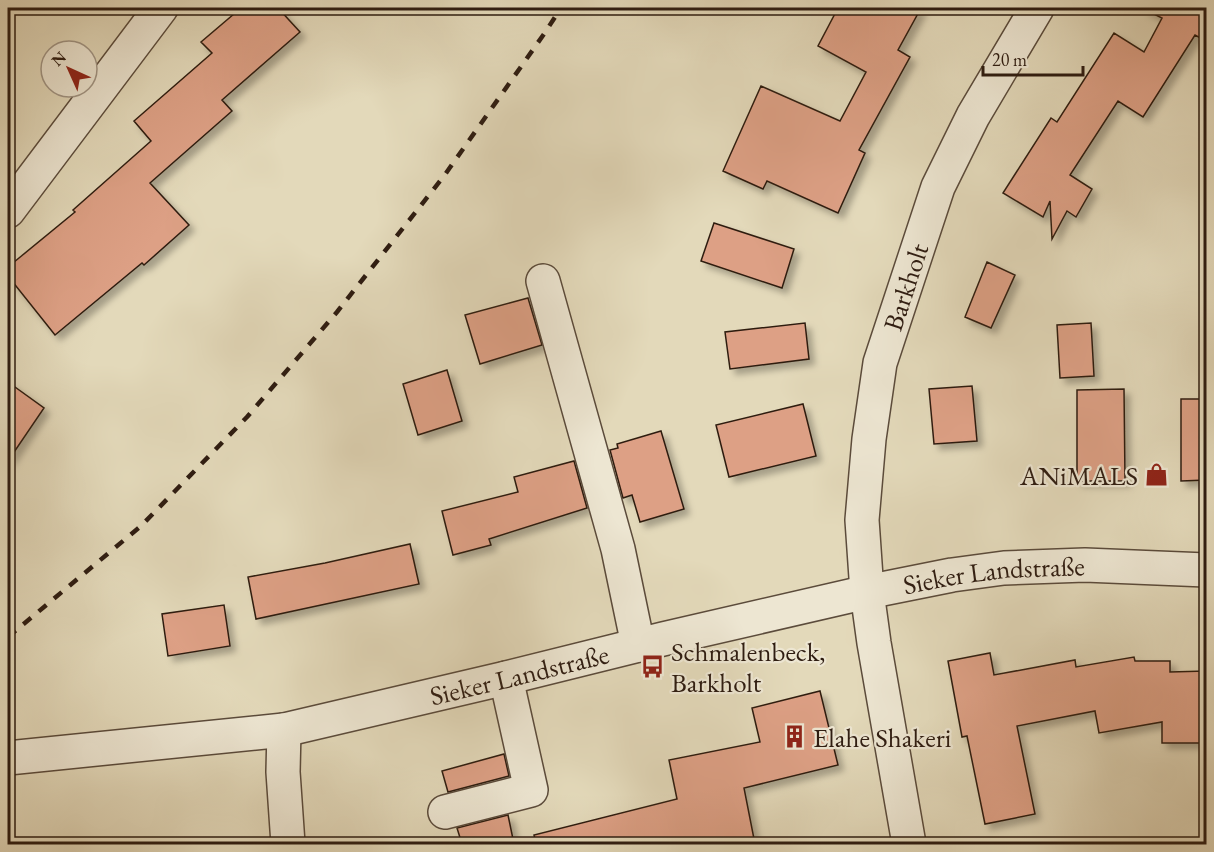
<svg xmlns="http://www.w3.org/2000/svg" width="1214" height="852" font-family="'EB Garamond',serif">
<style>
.building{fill:#dda085;stroke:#2e1c11;stroke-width:1.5;filter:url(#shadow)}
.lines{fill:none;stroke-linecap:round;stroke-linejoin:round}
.minor-casing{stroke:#5b4b3b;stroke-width:36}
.minor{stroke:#ede6d2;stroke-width:33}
.rail{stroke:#2e1c11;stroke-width:4.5;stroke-dasharray:10 10;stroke-linecap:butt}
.labels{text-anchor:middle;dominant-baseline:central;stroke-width:4.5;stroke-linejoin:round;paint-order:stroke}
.street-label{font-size:27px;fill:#2e1c11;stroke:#ede6d2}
.poi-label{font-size:27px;fill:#2e1c11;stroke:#ede6d2;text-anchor:start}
</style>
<defs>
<filter id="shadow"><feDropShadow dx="5.5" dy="5.5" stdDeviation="3" flood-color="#0004"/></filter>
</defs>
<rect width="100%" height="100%" fill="#e3d9ba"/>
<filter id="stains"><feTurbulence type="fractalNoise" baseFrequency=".00333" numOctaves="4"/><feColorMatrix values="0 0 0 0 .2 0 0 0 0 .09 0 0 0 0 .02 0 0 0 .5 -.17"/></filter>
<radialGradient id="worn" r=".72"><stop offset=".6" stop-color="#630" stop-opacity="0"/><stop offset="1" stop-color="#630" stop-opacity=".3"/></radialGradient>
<path class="building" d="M241,8H278L300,32L222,100L232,111L150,183L189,225L144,265L142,263L55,335L8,276V267L75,212L73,210L151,141L134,121L212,53L201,42Z
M838,8H921L898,50L910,57L859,150L865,153L838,213L767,181L763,189L723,171L761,86L840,121L866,72L818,46Z
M1142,8H1206V41L1195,35L1143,117L1118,101L1070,175L1092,189L1076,217L1067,211L1052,239L1050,201L1043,217L1003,193L1051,118L1057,122L1114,33L1144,52L1162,18Z
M714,223L794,249L782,288L701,261Z
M987,262L1015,275L991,328L965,317Z
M528,298L542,345L480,364L465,315Z
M805,323L809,359L730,369L725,332Z
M1091,323L1094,376L1060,378L1057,325Z
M447,370L462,421L418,435L403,384Z
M8,382L44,408L8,461Z
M972,386L977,441L934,444L929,389Z
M1124,389L1125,481H1077V390Z
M1181,399H1206V480L1181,481Z
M803,404L816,456L729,477L716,425Z
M661,431L684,509L640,522L632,495L623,498L610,450L618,448L617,444Z
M574,461L587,508L489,539L491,545L453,555L442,511L518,492L514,477Z
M410,544L419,584L256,619L248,577L325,563Z
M224,605L230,646L168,656L162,614Z
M990,653L994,675L1075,660L1076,667L1134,657L1135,661H1170V672L1206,671V743H1162V722L1099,733L1095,711L1017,726L1035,814L985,824L967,736L962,737L948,661Z
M820,691L838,765L744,788L755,844H536L534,835L677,799L669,760L760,742L752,708Z
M504,754L509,776L448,792L442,771Z
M508,815L514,844H462L457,828Z"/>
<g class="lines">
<defs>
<g id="minor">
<path d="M8,211L161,8"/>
<path d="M543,281L618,549L638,645"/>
<path d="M284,730L283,772L288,844"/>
<path id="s1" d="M8,758L284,730L506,678L663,639L867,592L952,575L1004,568L1085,565L1206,570"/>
<path d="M445,812L531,790L506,678"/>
<path id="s2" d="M909,844L874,643L867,592L862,520L869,439L880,363L938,187L973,116L1037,8"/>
</g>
</defs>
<use href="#minor" class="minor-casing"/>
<use href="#minor" class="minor"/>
<path class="rail" d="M8,637L141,526L247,417L337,312L444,176L544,34L561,8"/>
</g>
<defs>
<symbol id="shop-bare" viewBox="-9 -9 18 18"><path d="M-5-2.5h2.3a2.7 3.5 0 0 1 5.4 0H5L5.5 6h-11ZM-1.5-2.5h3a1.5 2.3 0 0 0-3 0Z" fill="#8f2418" stroke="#ede6d2" stroke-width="2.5" paint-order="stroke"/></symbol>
<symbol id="bus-bare" viewBox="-9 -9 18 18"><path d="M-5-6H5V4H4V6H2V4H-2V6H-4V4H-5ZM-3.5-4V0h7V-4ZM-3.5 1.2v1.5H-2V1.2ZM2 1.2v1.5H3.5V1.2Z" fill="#8f2418" stroke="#ede6d2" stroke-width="2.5" paint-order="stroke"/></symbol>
<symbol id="building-bare" viewBox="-9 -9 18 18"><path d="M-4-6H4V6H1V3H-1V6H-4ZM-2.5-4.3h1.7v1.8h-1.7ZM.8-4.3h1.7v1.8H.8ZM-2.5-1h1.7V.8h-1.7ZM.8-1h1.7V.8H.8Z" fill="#8f2418" stroke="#ede6d2" stroke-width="2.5" paint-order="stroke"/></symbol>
</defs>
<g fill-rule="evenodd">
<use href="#shop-bare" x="1140" y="458" width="33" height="33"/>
<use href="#bus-bare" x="636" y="650" width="33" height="33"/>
<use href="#building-bare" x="778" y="720" width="33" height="33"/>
</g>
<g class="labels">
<g class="street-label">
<text stroke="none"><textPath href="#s2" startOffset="566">Barkholt</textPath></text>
<text stroke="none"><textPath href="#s1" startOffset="1005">Sieker Landstraße</textPath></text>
<text stroke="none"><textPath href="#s1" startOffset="519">Sieker Landstraße</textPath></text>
</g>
<g class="poi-label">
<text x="1138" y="475" text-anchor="end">ANiMALS</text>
<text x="671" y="651">Schmalenbeck,<tspan x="671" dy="31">Barkholt</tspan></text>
<text x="813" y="737">Elahe Shakeri</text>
</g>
</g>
<rect width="1214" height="852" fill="none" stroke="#e3d9ba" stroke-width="30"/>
<rect x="9" y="9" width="1196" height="834" fill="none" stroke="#2e1c11" stroke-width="3"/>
<rect x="15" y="15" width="1184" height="822" fill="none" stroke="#2e1c11" stroke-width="1.5"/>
<g transform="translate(69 69) rotate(315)"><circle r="28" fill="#ede6d2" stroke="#a19585" stroke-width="1.5"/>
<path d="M0-4.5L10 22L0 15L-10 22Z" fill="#8f2418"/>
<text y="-9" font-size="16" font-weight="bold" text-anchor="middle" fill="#2e1c11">N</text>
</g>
<path d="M983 66v9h100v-9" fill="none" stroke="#2e1c11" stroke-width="3"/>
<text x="992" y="66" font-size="18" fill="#2e1c11" stroke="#ede6d2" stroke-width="4.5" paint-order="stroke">20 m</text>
<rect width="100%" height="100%" filter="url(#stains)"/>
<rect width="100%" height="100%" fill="url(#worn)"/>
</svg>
